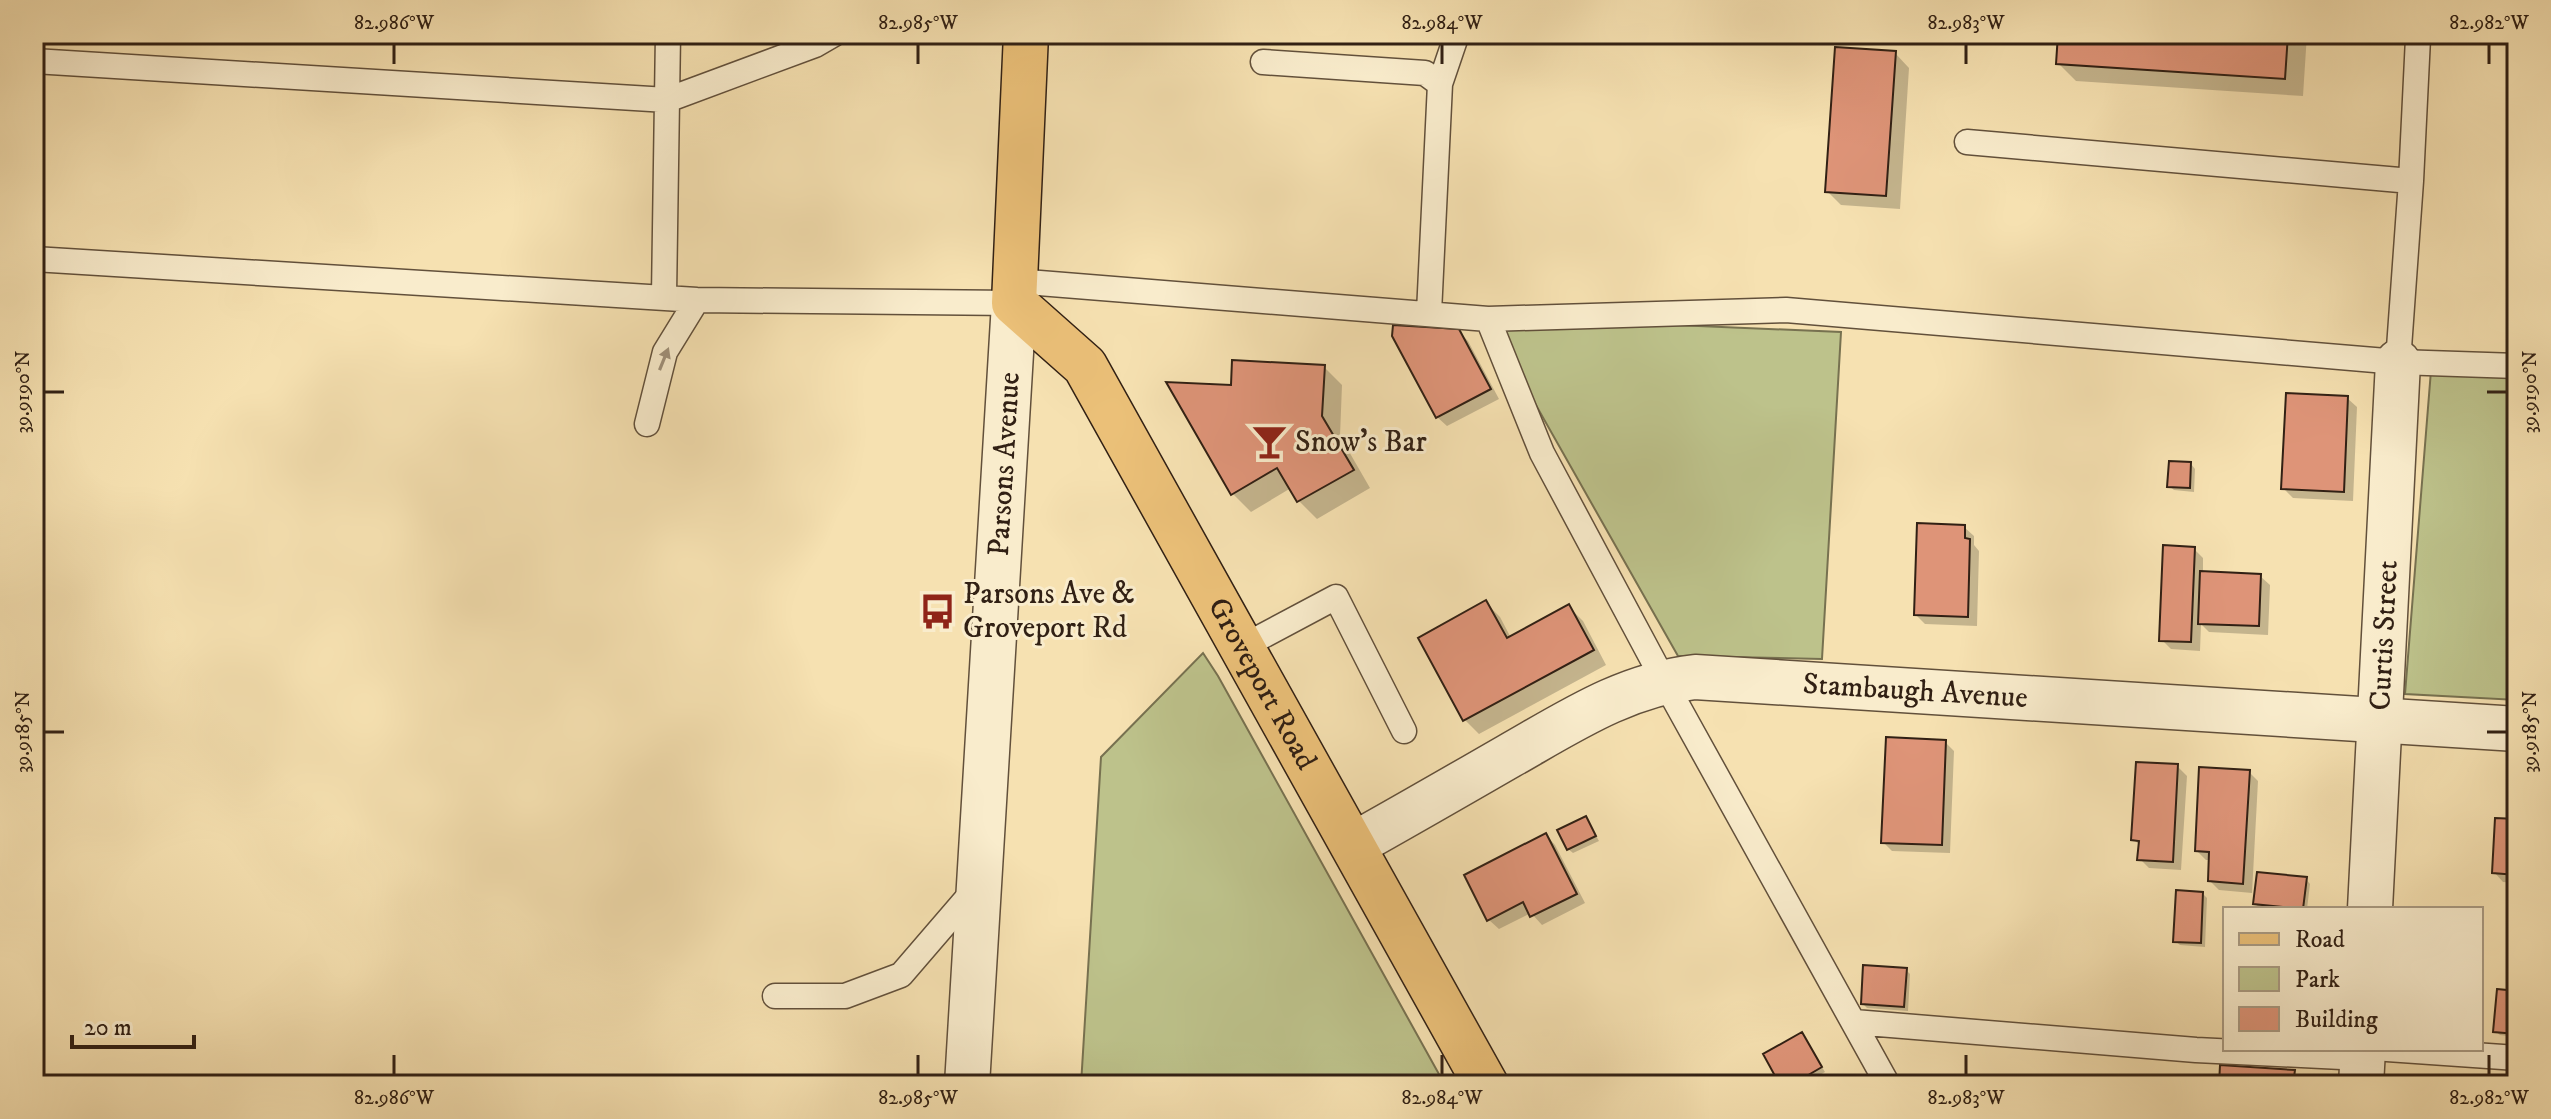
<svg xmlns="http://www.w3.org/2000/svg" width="2551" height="1119" font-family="'IM FELL DW Pica',serif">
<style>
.green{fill:#bdc28b;stroke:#777150;stroke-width:2}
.shadow{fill:#0003}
.building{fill:#de9478;stroke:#312014;stroke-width:2}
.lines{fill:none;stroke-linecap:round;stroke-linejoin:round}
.service-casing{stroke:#62503b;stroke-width:27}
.minor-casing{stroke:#62503b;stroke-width:47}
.tertiary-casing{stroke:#62503b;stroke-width:47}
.primary-casing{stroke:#312014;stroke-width:47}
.service{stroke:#f9eccc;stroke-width:24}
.minor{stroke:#f9eccc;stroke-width:44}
.tertiary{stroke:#f9eccc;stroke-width:44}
.primary{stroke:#ebc078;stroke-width:44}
.oneway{fill:#9f9079}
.ticks{fill:none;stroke:#312014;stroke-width:3}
.labels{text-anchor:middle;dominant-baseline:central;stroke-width:6;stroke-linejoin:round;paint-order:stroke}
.poi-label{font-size:30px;fill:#312014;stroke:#f9eccc;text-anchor:start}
.street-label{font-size:30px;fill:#312014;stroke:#f9eccc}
.neatline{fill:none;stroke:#312014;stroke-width:3}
.ticks-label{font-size:20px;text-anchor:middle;fill:#312014}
</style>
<rect width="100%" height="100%" fill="#f6e1b1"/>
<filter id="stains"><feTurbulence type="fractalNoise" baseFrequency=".0025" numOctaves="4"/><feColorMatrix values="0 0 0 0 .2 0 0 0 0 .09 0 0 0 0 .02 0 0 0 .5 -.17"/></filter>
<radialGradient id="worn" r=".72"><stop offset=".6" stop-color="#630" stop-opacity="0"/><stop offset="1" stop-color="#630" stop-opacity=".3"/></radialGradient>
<path class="green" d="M1486,317L1841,332L1822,659L1678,656Z
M2432,358L2517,362V700L2405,694Z
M1203,653L1218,676L1445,1085H1081L1101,757Z"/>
<path class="shadow" d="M2060,34H2307L2303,96L2076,81L2058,63Z
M1895,53L1909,68L1900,209L1841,205L1827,191Z
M1458,331L1468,341L1499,399L1447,426L1437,417Z
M1324,367L1342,385L1340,436L1370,488L1317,519L1299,501L1291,488L1251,512L1233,494V388Z
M2347,398L2357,407L2353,501L2293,498L2283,488Z
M2191,464L2195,469L2194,492L2174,490L2169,486Z
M1964,527L1974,536V545L1979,551L1977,626L1925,624L1916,615Z
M2194,549L2203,558V573L2260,576L2270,585L2268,635L2209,632L2201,624L2200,651L2171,649L2162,640Z
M1486,603L1500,617L1511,638L1569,607L1583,621L1606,665L1479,734L1465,720Z
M1945,742L1954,751L1950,853L1892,851L1883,842Z
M2177,766L2187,776L2181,870L2149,868L2140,859L2141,846L2133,839Z
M2249,772L2258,781L2252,893L2219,890L2210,881L2211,860H2206L2197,851Z
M1586,818L1599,841L1573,853L1568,849Z
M2517,821V883L2503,882L2494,872Z
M1546,835L1555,845L1585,903L1542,925L1531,913L1499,929L1489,920Z
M2306,879L2310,884L2307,909H2268L2260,908L2255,904Z
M2203,894L2207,898L2205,947L2180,945L2175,941Z
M1906,970L1910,974L1908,1011L1867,1008L1863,1004Z
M2517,993V1037L2500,1035L2495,1031Z
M1802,1035L1825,1072L1802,1085H1783Z
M2294,1072L2303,1082V1085H2221Z"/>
<path class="building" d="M2058,34H2288L2285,79L2056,64Z
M1835,47L1896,51L1886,196L1825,192Z
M1393,325L1459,329L1491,389L1436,418L1392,336Z
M1232,360L1325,365L1322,416L1354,470L1297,502L1277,468L1231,495L1166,382L1231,385Z
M2286,393L2348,396L2344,492L2281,489Z
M2169,461L2191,462L2190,488L2167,487Z
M1917,523L1965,525V538L1970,539L1968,617L1914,615Z
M2163,545L2195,547L2191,642L2159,641Z
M2200,571L2261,574L2259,626L2198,624Z
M1486,600L1507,638L1569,604L1594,650L1463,721L1418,638Z
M1886,737L1946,740L1942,845L1881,843Z
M2136,762L2178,764L2173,862L2137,860L2139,841L2131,840Z
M2199,767L2250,770L2243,884L2208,881L2209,852L2195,851Z
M1586,816L1596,836L1567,850L1557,830Z
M2495,818L2517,819V875L2492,873Z
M1546,833L1577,894L1530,917L1523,902L1487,921L1464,875Z
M2257,872L2307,877L2303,909L2253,904Z
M2176,890L2203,892L2201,943L2173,942Z
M1863,965L1907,968L1904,1007L1861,1004Z
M2497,989L2517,991V1034L2493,1032Z
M1802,1032L1822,1067L1791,1085H1780L1763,1054Z
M2220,1065L2295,1070L2293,1085H2219Z"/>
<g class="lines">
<defs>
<path id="service" d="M34,61L667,100L815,45L834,34
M1263,62L1425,73L1440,84L1429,313
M1440,84L1457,34
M1967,142L2411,181L2398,362
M2411,181L2418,38
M34,259L697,300L1014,303
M1014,281L1488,319L1786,310L2398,362L2517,366
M664,296L668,34
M1488,319L1542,453L1664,681L1888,1085
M647,424L665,352L697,300
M1242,647L1336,597L1404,731
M775,996H845L901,975L975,889
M1854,1022L2196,1050L2362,1058
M2387,1049L2517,1058"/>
<g id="minor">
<path id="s1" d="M1353,845C1405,816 1457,786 1509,756C1569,722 1624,685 1695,677L2517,729"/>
<path id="s2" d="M2370,909L2398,362"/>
<path d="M2361,1085L2363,1049"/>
</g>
<g id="tertiary">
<path id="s3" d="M967,1085L1014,303"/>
</g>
<g id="primary">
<path id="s4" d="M1026,34L1014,303L1085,366L1486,1085"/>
</g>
</defs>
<use href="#service" class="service-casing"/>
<use href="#minor" class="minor-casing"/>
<use href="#tertiary" class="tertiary-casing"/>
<use href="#primary" class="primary-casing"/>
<use href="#service" class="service"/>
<use href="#minor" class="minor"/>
<use href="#tertiary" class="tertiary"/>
<use href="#primary" class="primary"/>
</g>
<defs><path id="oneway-solid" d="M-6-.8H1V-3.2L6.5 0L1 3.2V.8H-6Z" transform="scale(2)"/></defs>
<use class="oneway" href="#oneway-solid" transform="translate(664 359) rotate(-68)"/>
<path class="ticks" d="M394,44V64M918,44V64M1442,44V64M1966,44V64M2489,44V64M44,392H64M2487,392H2507M44,732H64M2487,732H2507M394,1055V1075M918,1055V1075M1442,1055V1075M1966,1055V1075M2489,1055V1075"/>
<defs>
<symbol id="bar-bare" viewBox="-9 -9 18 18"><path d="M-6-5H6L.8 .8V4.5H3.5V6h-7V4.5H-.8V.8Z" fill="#8f2418" stroke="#f9eccc" stroke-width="2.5" paint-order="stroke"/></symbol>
<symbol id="bus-bare" viewBox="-9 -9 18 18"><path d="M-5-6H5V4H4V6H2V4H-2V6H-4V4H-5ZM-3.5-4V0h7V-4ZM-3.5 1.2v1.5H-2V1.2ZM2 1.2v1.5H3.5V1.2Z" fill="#8f2418" stroke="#f9eccc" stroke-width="2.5" paint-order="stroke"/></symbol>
</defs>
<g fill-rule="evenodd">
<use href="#bar-bare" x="1244" y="416" width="51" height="51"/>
<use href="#bus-bare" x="912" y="586" width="51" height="51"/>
</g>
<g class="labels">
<g class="poi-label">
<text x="1295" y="442">Snow's Bar</text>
<text x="963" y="594">Parsons Ave &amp;<tspan x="963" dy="34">Groveport Rd</tspan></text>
</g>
<g class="street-label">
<text stroke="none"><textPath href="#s3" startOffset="622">Parsons Avenue</textPath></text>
<text stroke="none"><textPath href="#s2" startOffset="274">Curtis Street</textPath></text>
<text stroke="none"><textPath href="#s4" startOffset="728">Groveport Road</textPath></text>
<text stroke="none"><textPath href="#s1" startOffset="604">Stambaugh Avenue</textPath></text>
</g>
</g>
<rect width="2551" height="1119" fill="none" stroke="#f6e1b1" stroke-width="88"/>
<rect x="2223" y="907" width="260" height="144" fill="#f9eccc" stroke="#a99a82" stroke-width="2"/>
<rect x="2239" y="933" width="40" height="12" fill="#ebc078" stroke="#a99a82" stroke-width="2"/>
<text x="2295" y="947" font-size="24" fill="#312014">Road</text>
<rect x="2239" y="967" width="40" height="24" fill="#bdc28b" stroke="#a99a82" stroke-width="2"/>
<text x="2295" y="987" font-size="24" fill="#312014">Park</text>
<rect x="2239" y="1007" width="40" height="24" fill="#de9478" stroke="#a99a82" stroke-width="2"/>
<text x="2295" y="1027" font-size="24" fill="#312014">Building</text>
<path d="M72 1035v12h122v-12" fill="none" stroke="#312014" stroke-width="4"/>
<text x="84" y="1035" font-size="24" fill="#312014" stroke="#f9eccc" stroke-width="6" paint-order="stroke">20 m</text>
<rect x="44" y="44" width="2463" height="1031" class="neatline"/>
<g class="ticks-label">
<text x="394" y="29">82.986°W</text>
<text x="918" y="29">82.985°W</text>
<text x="1442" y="29">82.984°W</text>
<text x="1966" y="29">82.983°W</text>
<text x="2489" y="29">82.982°W</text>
<text transform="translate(22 392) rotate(-90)" y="7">39.9190°N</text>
<text transform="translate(2529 392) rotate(-90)" y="7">39.9190°N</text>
<text transform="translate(22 732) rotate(-90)" y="7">39.9185°N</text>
<text transform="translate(2529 732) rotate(-90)" y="7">39.9185°N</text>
<text x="394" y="1104">82.986°W</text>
<text x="918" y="1104">82.985°W</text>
<text x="1442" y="1104">82.984°W</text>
<text x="1966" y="1104">82.983°W</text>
<text x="2489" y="1104">82.982°W</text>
</g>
<rect width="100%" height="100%" filter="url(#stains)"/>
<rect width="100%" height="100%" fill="url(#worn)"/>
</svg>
